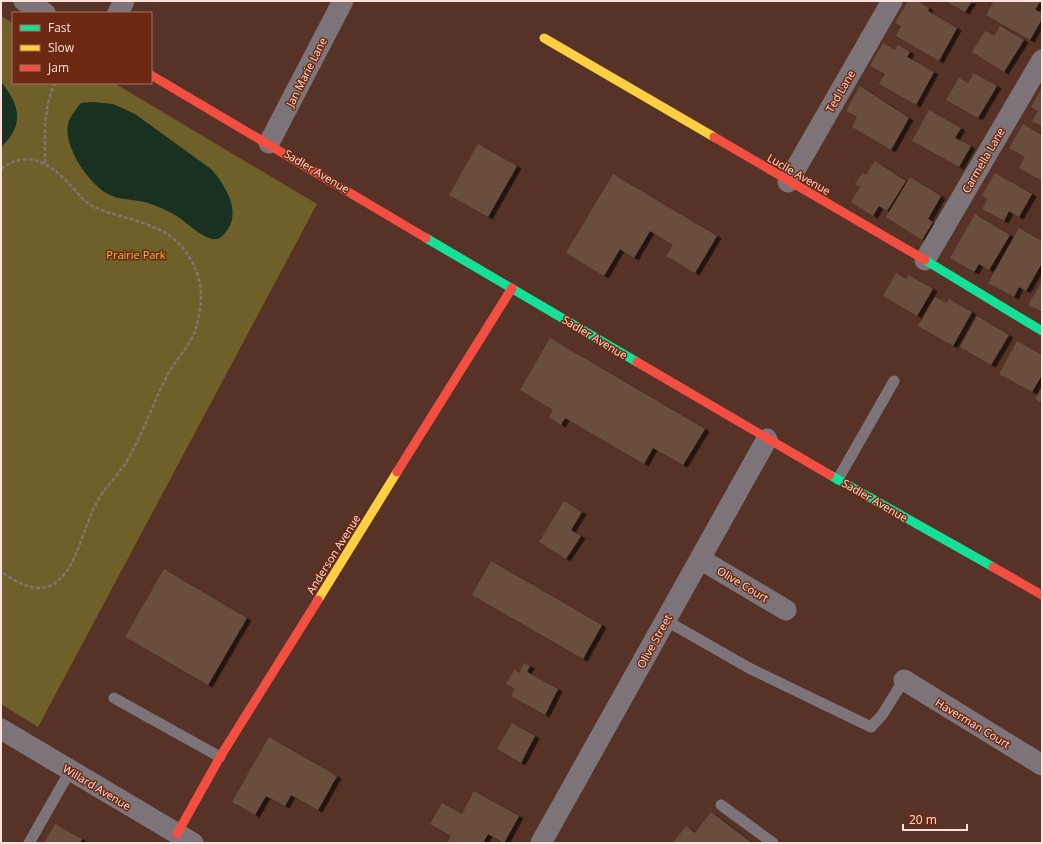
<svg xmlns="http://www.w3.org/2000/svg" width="1043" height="844" font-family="'Open Sans',sans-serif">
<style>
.green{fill:#6f602a}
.water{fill:#193121}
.building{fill:#694e3e;filter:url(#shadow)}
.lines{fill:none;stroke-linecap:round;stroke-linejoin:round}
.path{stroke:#827374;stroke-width:2.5;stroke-dasharray:4 2;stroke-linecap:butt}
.lane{stroke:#7d747a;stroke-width:11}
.street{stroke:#7d747a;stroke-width:21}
.fast{stroke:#16e098;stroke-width:9}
.slow{stroke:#ffcf43;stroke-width:9}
.jam{stroke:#f24e42;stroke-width:9}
.labels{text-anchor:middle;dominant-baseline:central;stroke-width:3;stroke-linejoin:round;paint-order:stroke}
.street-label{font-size:11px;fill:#fde3db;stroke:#6c2811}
.park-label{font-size:11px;fill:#dfc644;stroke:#6c2811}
</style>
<defs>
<filter id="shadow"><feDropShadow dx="4.5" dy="2.5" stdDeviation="0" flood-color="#0009"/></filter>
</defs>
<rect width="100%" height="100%" fill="#573226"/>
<path class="green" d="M1,16L13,23V83H114L317,204L38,727L1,704Z"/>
<path class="water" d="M1,82C20,104 25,126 1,147Z
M93,102L113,104L135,114L211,169C224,183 241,210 228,229C225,233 222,238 217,239C204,241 186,221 175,215C166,210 154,204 144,202C132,199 117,200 106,193C88,182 63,146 68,124C70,117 76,109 81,103Z"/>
<path class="building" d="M908,1H917L929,8L928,11L957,28L939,61L896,36L901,26L895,23Z
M945,1H972L965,12Z
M994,1H1040L1035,10L1042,13V19L1030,40L986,15Z
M1000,26L1024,40L1004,72L972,52L985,31L994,36Z
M883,43L895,50L898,45L910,52L907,57L934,72L916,105L879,84L885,74L870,66Z
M974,73L997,86L978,118L946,100L959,78L968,83Z
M860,86L909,118L891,150L852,127L857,117L846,111Z
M1042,88V126L1032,121L1038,111L1031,107Z
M929,110L961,128L955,138L971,146L959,167L912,141Z
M1023,124L1042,135V181L1019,168L1025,157L1009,148Z
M478,144L517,166L488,217L449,195Z
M875,161L906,181L887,211L879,206L873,216L851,202L860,187L855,184L862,173L866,175Z
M995,173L1032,194L1019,217L1009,211L1004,221L982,209L988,199L982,195Z
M613,174L717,236L695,273L666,256L673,245L650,231L634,258L620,249L604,276L566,253Z
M910,177L941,196L928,219L933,222L922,240L886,217Z
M975,214L1010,235L989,270L979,264L974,272L950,258Z
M1019,228L1042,241V263L1026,291L1019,287L1014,297L988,283Z
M896,273L906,279L909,275L933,289L917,316L883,296Z
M1042,282V312L1028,305Z
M935,297L947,303L949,299L972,312L953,346L918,326Z
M977,316L1009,335L991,365L960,347Z
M550,338L705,429L683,465L653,448L644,464L565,418L561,425L549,417L553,410L520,390Z
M1017,341L1042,355V375L1032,392L999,374Z
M1042,388V403L1035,399Z
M564,501L582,512L571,530L581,536L566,559L539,542Z
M491,561L602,625L583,659L472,595Z
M164,569L247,618L208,685L125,637Z
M524,663L530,666L527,672L558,689L545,715L511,696L515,689L506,684L514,670L519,673Z
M512,723L535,736L521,763L497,749Z
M269,737L337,776L318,810L291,795L285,806L266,796L255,815L232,802Z
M474,791L519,816L504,843L488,834L483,843H447L451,836L430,824L442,803L462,814Z
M711,812L752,843H673L686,826L695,833Z
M55,824L82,839L80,843H44Z"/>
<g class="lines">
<path class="path" d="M45,163C45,136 43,107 55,83
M1,169C34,143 61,174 82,198C91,208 104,211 117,215C157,227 183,233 198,276C204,291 200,315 195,331C190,345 177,359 169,372C153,402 143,435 125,464C116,478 102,490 95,506C83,528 76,572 52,585C34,594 16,581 1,572"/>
<path class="lane" d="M838,479L894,381
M665,620L749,668L871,727L882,715L904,680
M114,698L220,757
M721,805L773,843
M29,843L70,771"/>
<path class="street" d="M24,1L45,13
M118,13L124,1
M269,143L343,1
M788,182L892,1
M925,260L1042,60
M700,559L786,610
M904,680L1042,765
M1,729L193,843
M541,843L767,439"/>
<path class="fast" d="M426,238L637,362
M925,260L1042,331
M830,475L993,567"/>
<path class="slow" d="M544,38L714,137
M318,600L397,472"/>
<path class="jam" d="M151,75L426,238
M714,137L925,260
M637,362L830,475
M397,472L512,288
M993,567L1042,595
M177,834L220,757L318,600"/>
</g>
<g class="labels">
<g class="street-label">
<text transform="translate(306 72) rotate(-63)">Jan Marie Lane</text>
<text transform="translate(840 91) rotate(-60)">Ted Lane</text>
<text transform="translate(983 160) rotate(-60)">Carmella Lane</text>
<text transform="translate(317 171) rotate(31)">Sadler Avenue</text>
<text transform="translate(799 174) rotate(30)">Lucile Avenue</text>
<text transform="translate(595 337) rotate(31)">Sadler Avenue</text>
<text transform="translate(875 500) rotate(30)">Sadler Avenue</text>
<text transform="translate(333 554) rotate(-58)">Anderson Avenue</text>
<text transform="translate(743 584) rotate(31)">Olive Court</text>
<text transform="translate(654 641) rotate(-61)">Olive Street</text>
<text transform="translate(973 723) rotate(31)">Haverman Court</text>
<text transform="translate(97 787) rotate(31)">Willard Avenue</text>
</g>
<g class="park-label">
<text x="136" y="254">Prairie Park</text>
</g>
</g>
<rect width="1043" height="844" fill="none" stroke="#fde3db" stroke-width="4"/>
<rect x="12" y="12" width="140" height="72" fill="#6c2811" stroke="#a67362"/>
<rect x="20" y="25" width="20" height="6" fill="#16e098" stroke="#a67362"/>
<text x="48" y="32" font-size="12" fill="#fde3db">Fast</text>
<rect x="20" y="45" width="20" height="6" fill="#ffcf43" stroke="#a67362"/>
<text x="48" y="52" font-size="12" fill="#fde3db">Slow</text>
<rect x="20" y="65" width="20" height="6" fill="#f24e42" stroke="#a67362"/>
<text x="48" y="72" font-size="12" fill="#fde3db">Jam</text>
<path d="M903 824v6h64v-6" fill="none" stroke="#fde3db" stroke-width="2"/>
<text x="909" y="824" font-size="12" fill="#fde3db" stroke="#6c2811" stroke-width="3" paint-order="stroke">20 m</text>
</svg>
